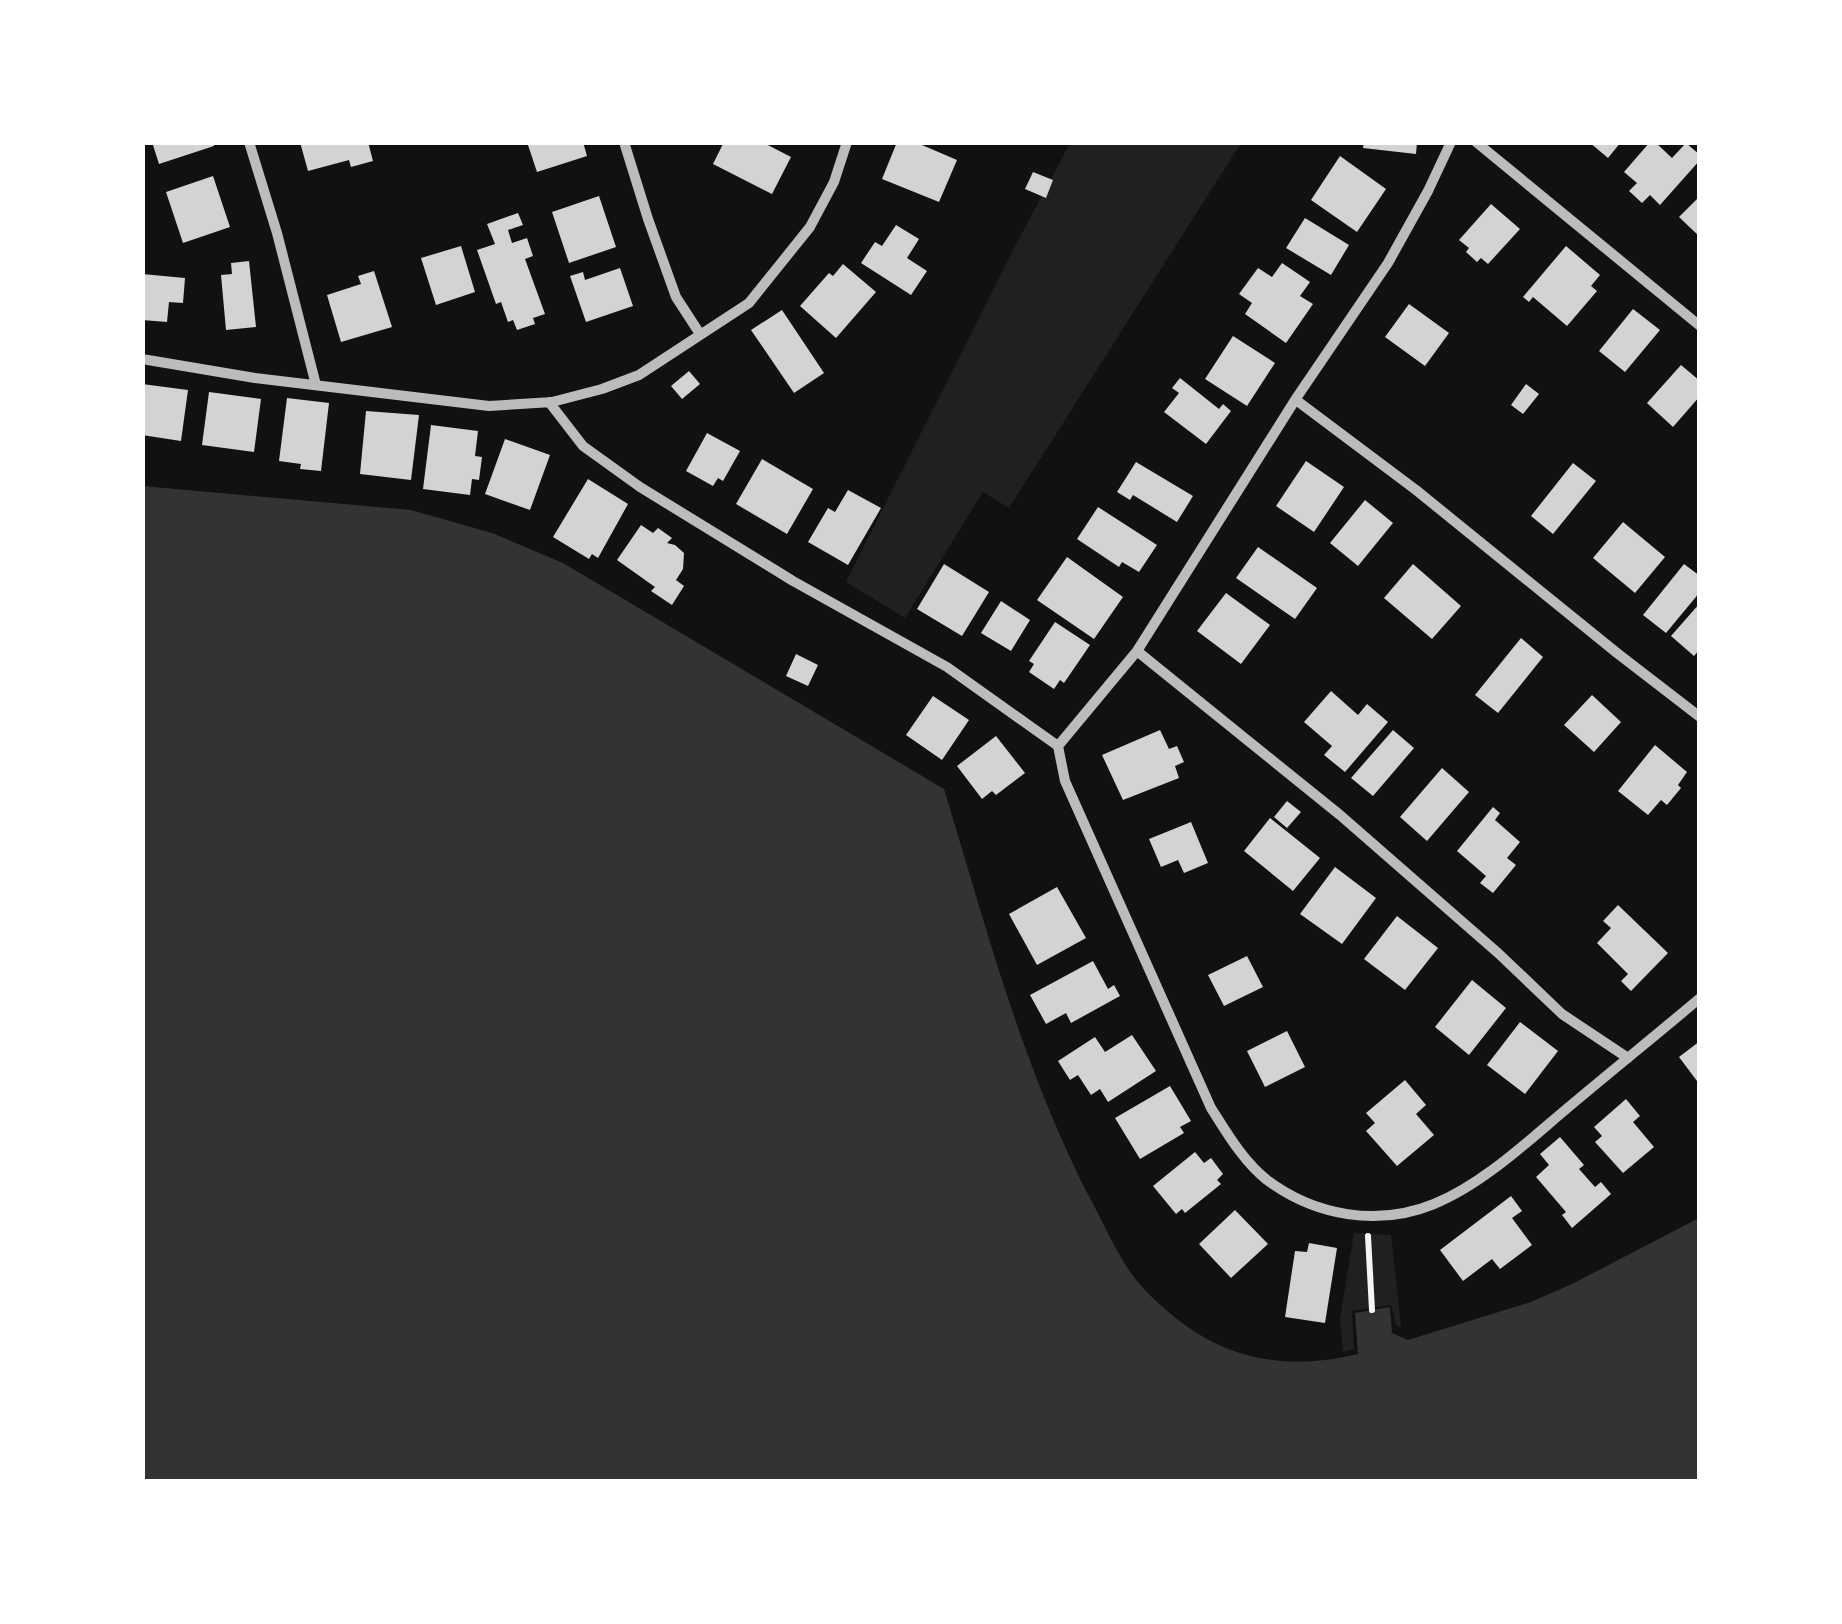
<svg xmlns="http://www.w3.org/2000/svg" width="1842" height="1624" font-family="Karla,sans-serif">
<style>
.green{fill:#202020}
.water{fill:#333}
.building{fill:#d3d3d3}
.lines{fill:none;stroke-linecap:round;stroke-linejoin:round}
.path{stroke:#f5f5f5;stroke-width:6}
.minor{stroke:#bcbcbc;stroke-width:10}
</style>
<rect width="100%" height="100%" fill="#111"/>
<path class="green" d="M1070,143H1241L1009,508L983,492L905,618L846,582L1011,254Z
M1354,1233L1391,1235L1401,1327L1396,1325L1391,1305L1352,1311L1354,1349L1343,1352L1340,1319Z"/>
<path class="water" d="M142,486L411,510L492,533L563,563L944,789C987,930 1024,1073 1093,1204C1108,1232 1122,1266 1144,1289C1205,1353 1271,1375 1358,1354L1355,1313L1390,1307L1392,1333L1408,1340L1531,1302L1572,1284L1699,1218V1481H143Z"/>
<path class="building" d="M152,142H213L214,146L159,164Z
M300,142H368L373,161L351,167L349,160L308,171Z
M527,142H583L587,156L537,172Z
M724,142H762L791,157L772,194L713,164Z
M897,142H915L957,160L939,202L882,179Z
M1364,142H1417L1416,154L1363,148Z
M1589,142H1621L1608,158Z
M1650,142H1655L1672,158L1686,143L1700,155V160L1660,205L1650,195L1642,203L1629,191L1637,183L1624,172Z
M1340,156L1386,189L1357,232L1311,200Z
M1033,172L1053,180L1046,198L1025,189Z
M213,176L230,227L183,243L166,192Z
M599,196L616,247L569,263L552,212Z
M1700,196V237L1679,217Z
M1491,204L1520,229L1488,264L1481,258L1477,262L1466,252L1469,248L1459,240Z
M518,213L523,225L508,230L512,243L527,238L533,256L525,259L545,314L533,318L535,324L517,330L513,320L508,322L501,302L496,304L477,250L495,244L487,224Z
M1305,218L1349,245L1331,275L1286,248Z
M896,225L919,239L907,258L927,271L911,295L861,263L875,242L882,246Z
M461,246L475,292L436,305L421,258Z
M1566,246L1600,275L1591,286L1597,291L1567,326L1533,297L1529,302L1523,297Z
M249,261L256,327L226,330L221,275L232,274L231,263Z
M1282,263L1310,282L1300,296L1313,304L1286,343L1245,314L1252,303L1239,294L1258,268L1272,277Z
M843,264L876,292L836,338L800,306L829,273L833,276Z
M620,268L633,306L586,322L570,276L583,272L585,280Z
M374,271L392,327L341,342L327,295L361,284L358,276Z
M142,274L185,278L183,303L169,302L167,322L142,320Z
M1409,304L1449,333L1425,366L1385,337Z
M1633,309L1660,330L1625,372L1599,351Z
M782,310L824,373L794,393L751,330Z
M1233,336L1275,363L1247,406L1205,379Z
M1681,365L1700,381V396L1673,427L1647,403Z
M689,371L700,384L682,399L671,386Z
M1180,378L1219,409L1223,404L1231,411L1206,444L1164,412L1179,393L1172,388Z
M142,384L188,390L181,441L142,435Z
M1526,384L1539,394L1523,414L1511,405Z
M209,392L261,399L254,452L202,445Z
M287,398L329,403L321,471L300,469L301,464L279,461Z
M366,411L419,415L411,480L360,474Z
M431,425L478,431L475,456L482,457L479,480L472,479L470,495L423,489Z
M707,433L740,451L723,481L718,478L713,486L686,471Z
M505,439L550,455L530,510L485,494Z
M762,459L813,489L787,534L736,504Z
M1306,461L1344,487L1314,532L1276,506Z
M1136,462L1193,496L1177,522L1133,495L1130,500L1117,492Z
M1573,463L1596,481L1553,534L1531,516Z
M588,479L628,504L598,558L592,554L589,559L553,537Z
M848,490L881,508L848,565L808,542L828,508L835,512Z
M1365,500L1393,523L1358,566L1330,543Z
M1098,507L1157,545L1139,572L1122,562L1119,567L1077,539Z
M1623,522L1665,557L1635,593L1593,558Z
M641,525L653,533L658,528L672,538L667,543L675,545L684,553L683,569L676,580L684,586L672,605L651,591L655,587L617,560Z
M1258,547L1317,588L1295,619L1236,578Z
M1067,557L1123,597L1094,639L1037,600Z
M944,564L989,592L962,636L917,609Z
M1413,564L1461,606L1432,639L1384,598Z
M1684,564L1700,576V592L1666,633L1643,615Z
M1226,593L1270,625L1241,664L1197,631Z
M1001,601L1030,620L1011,651L981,633Z
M1700,603V649L1694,656L1671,636Z
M1055,622L1090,645L1064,683L1060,680L1054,689L1029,672L1034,664L1029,661Z
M1521,638L1543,657L1498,713L1475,695Z
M796,654L818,665L808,686L786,676Z
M1331,691L1358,715L1367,704L1388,722L1345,772L1324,755L1332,746L1304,722Z
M1592,695L1621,722L1594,752L1564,725Z
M933,696L969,720L942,760L906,735Z
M1160,730L1169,749L1177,746L1184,762L1175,766L1179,778L1123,800L1102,755Z
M1393,730L1414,748L1373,796L1351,778Z
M996,736L1025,773L996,795L992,791L982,799L957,766Z
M1655,745L1687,772L1678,785L1681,788L1667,805L1661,800L1648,815L1618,791Z
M1442,768L1469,792L1427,841L1400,817Z
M1287,801L1301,812L1287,828L1274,817Z
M1493,807L1500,813L1495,820L1520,842L1507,858L1516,865L1493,893L1480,883L1486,876L1457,851Z
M1270,818L1320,858L1293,891L1244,851Z
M1191,822L1208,863L1184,873L1178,860L1161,867L1149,839Z
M1335,867L1376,898L1342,944L1300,914Z
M1057,887L1086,938L1037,965L1009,914Z
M1618,905L1668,953L1631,991L1621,981L1628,974L1597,943L1611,928L1603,921Z
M1397,916L1438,948L1405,990L1364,959Z
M1247,956L1263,987L1224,1006L1208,975Z
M1093,961L1108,989L1114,985L1120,996L1071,1023L1066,1013L1046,1024L1030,995Z
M1472,980L1506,1008L1469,1055L1435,1027Z
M1520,1022L1558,1051L1525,1094L1487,1065Z
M1287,1031L1305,1067L1265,1087L1247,1051Z
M1132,1035L1156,1071L1108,1102L1100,1089L1091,1095L1078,1075L1070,1080L1058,1061L1095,1037L1105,1052Z
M1700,1041V1085L1679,1057Z
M1405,1080L1426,1105L1416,1114L1434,1135L1397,1166L1366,1131L1375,1123L1366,1113Z
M1170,1086L1191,1121L1180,1127L1184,1133L1140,1159L1115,1118Z
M1626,1099L1640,1116L1633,1122L1654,1147L1623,1173L1595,1142L1602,1136L1594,1127Z
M1560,1137L1584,1165L1579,1169L1595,1187L1601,1182L1611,1194L1572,1228L1562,1215L1566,1212L1536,1177L1549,1165L1540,1154Z
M1195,1152L1204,1163L1211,1158L1223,1174L1217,1180L1221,1184L1185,1213L1182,1209L1176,1214L1153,1186Z
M1511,1196L1522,1211L1512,1218L1532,1245L1500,1269L1492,1259L1463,1281L1440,1250Z
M1235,1210L1268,1244L1231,1278L1199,1244Z
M1309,1243L1337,1248L1325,1323L1285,1317L1295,1251L1307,1252Z"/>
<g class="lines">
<path class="path" d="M1368,1236L1372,1310"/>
<path class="minor" d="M249,142L277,233L316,385
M624,142L648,219L676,297L700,334
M1451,142L1428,191L1388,263L1297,397L1137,651L1058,746L1065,781L1211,1108C1227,1133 1243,1161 1267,1180C1315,1216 1378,1227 1434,1204C1481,1185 1526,1143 1564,1111C1609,1073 1655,1036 1700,998
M1476,142L1700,326
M142,359L255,378L489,406L552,402L602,389L639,375L749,303L810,227L834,182L847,142
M1296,400L1416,490L1617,653L1700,717
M549,402L583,446L640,487L793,581L947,667L1058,746
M1137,651L1340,815L1498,953L1562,1014L1628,1058"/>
</g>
<rect width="1842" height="1624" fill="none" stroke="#ffffff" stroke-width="290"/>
</svg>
